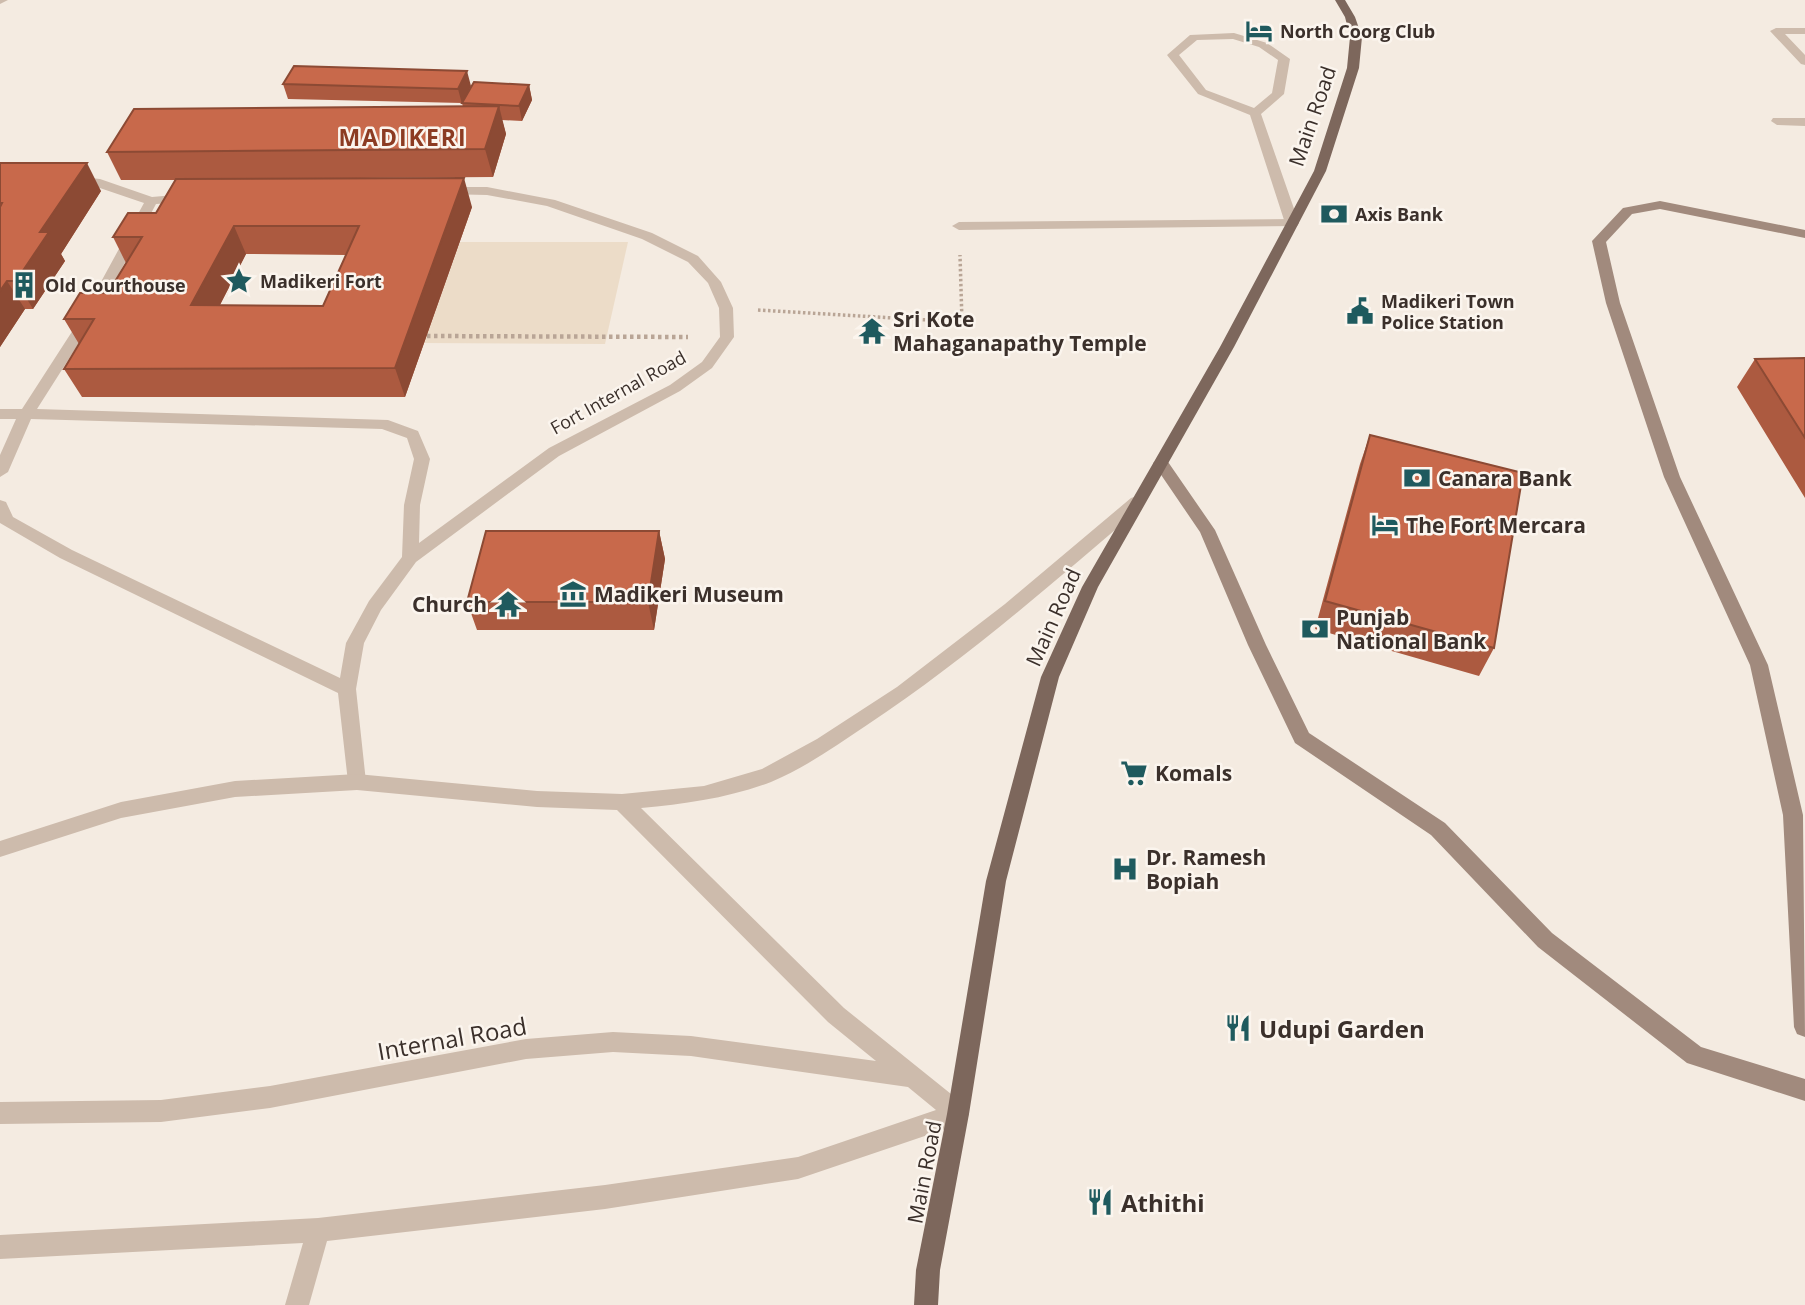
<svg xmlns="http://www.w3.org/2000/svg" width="1805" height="1305" font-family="'Open Sans',sans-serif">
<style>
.plaza{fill:#ecdcc8}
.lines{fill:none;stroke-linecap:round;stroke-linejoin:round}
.path-far1{stroke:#b9a596;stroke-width:3.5;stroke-dasharray:2.5 2.5;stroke-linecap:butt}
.path{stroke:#b9a596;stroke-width:4.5;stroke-dasharray:3.5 3.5;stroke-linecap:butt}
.lane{fill:#cdbbac;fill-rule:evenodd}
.street{fill:#cdbbac;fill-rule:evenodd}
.secondary{fill:#a18a7d;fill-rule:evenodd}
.primary{fill:#7d675c;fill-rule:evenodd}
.wall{fill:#ac5a40;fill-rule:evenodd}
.shaded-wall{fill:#8c4a34}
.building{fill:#c8694b;stroke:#8c4a34;stroke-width:2;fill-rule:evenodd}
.labels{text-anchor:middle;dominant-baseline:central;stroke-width:5;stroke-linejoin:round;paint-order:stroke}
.far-poi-label{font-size:18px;font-weight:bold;fill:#3b302b;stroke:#fbf5ee;text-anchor:start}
.far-street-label{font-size:18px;fill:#3b302b;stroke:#fbf5ee}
.street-label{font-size:21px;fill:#3b302b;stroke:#fbf5ee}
.poi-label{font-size:21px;font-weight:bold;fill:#3b302b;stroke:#fbf5ee;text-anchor:start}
.far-district-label{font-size:23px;font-weight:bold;letter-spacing:2px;fill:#8c3b22;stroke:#fbf5ee}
.near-poi-label{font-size:24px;font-weight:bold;fill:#3b302b;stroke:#fbf5ee;text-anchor:start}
.near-street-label{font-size:24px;fill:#3b302b;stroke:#fbf5ee}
</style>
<rect width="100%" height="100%" fill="#f4ebe1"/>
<path class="plaza" d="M460,242H628L605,344L424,343Z"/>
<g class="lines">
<path class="path-far1" d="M758,310L962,322L960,255"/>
<path class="path" d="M427,336L688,337"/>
<path class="lane" d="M73,176L100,179L152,197L186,194L192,198L186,202L156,204L98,313L37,409L388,420L418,431L430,459L420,505L419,543L549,448L670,385L702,362L720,337L719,308L708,283L688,262L642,239L547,206L487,195L444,194L440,193V187H487L555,200L652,233L698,256L721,282L733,308L734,337L712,368L680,391L559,456L416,562L381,610L364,643L356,689L366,782L364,788L357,790L350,788L348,782L338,693L60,558L0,523V500L6,502L13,517L72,550L340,678L346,643L369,601L402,557L404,505L414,459L407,438L382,429L31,419L8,472L0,477V455L16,419H0V409H22L84,313L144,203L94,186L69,183V177Z
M1292,219L1299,223L1297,226L959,230L952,226L959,222Z"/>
<path class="street" d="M0,0H8L0,4Z
M1805,28V34H1785L1805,55V65L1801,64L1770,31L1776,28Z
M1234,33L1267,43L1290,59L1284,94L1261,114L1299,223L1297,226H1287L1285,223L1250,115L1198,94L1167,55L1190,35ZM1233,39L1259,47L1278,60L1272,93L1254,108L1206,90L1179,55L1197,40Z
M1773,118H1805V126L1777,125L1771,121Z
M1137,496L1143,498L1145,502L1143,506C1054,582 965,660 867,725C837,745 805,768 771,782C728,798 686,804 641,808L844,1008L966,1106L969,1114L966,1122L798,1179L605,1209L327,1241L309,1305H285L303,1243L0,1259V1235L318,1218L605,1185L798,1157L936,1110L908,1087L691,1056L613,1052L526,1059L270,1108L161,1122L0,1124V1102L161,1100L270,1086L526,1039L613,1032L691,1036L876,1061L828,1022L617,810L537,807L357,790L235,797L121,818L0,857V841L121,802L235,781L357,774L537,791L622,794L704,786L762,769L817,739L897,687L1005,604L1131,498Z"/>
<path class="secondary" d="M1660,201L1805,230V238L1660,209L1632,214L1606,242L1620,303L1680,477L1768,665L1803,815L1805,1037L1797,1034L1794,1027L1783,815L1750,665L1664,477L1606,303L1592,241L1623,208Z
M1161,458L1166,459L1215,530L1266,645L1309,733L1445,823L1552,933L1701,1047L1805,1079V1101L1687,1063L1538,947L1431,835L1295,743L1248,645L1200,532L1153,463Z"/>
<path class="primary" d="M1335,0H1345L1355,17L1362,37L1359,68L1326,171L1234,347L1098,587L1059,677L1006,881L969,1114L940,1270L938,1305H914L916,1270L947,1114L986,881L1041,677L1082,587L1220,347L1314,171L1347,68L1350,37L1345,17Z"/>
</g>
<path class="wall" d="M283,84L471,86L464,99L529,85L532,100L522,121L502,120L506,134L493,177L361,178L472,207L405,397H82L64,369L79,344L64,319L108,293L126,263L113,237L156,213L175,180H121L107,152L463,107L462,103L288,99ZM246,254L346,255L323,306L220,305Z
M0,163L101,191L61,254L65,261L33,309H25L0,347Z
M1805,358V498L1737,387L1755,359Z
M1370,435L1494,648L1479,676L1315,629L1360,464Z
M659,531L665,559L654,630H477L467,602Z"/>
<path class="shaded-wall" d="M467,71L471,86L462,104L458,89Z
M529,85L532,100L522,121L519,106Z
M499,106L506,134L493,177L485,149Z
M87,163L101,191L61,254L65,261L33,309L16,281L40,232Z
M464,178L472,207L405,397L395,368Z
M234,226L246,254L205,334L191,305Z
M7,281L25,309L0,347V291Z
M659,531L665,559L654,630L648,602Z"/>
<path class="building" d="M294,66L467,71L458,89L283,84Z
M474,82L529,85L519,106L462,103Z
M499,106L485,149L107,152L134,109Z
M0,163H87L40,232H49L16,281H7L0,291V207L2,203H0Z
M464,178L395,368L64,369L94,319H64L80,293H108L142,237H113L128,213H156L176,179ZM234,226H359L323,306L191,305Z
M1805,358V438L1755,359Z
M1370,435L1523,473L1494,648L1325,601Z
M486,531H659L648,602H467Z"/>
<defs>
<symbol id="hotel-bare" viewBox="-9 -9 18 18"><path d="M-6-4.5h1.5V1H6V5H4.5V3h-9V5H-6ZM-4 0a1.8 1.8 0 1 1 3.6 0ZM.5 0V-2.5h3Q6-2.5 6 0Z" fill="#1f5a5e" stroke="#fbf5ee" stroke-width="2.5" paint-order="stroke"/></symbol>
<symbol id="bank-bare" viewBox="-9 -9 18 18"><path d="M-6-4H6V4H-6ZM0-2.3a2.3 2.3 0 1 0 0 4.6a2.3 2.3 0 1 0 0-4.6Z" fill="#1f5a5e" stroke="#fbf5ee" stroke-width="2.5" paint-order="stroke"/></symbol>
<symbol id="sight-bare" viewBox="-9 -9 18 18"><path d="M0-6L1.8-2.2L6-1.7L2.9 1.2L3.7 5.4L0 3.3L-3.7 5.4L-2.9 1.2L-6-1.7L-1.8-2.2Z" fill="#1f5a5e" stroke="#fbf5ee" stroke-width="2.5" paint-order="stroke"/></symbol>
<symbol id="building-bare" viewBox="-9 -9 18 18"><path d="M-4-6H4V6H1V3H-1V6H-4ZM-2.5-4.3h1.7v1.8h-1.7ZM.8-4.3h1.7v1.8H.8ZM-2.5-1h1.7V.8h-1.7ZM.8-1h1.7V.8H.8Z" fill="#1f5a5e" stroke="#fbf5ee" stroke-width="2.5" paint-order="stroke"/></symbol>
<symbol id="civic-bare" viewBox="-9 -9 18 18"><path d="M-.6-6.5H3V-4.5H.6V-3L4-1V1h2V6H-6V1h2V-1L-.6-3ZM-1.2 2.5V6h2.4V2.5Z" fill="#1f5a5e" stroke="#fbf5ee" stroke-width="2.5" paint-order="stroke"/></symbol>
<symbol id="temple-bare" viewBox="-9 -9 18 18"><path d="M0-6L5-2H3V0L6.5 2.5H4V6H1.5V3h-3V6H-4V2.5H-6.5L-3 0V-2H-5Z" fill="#1f5a5e" stroke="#fbf5ee" stroke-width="2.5" paint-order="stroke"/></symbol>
<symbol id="museum-bare" viewBox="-9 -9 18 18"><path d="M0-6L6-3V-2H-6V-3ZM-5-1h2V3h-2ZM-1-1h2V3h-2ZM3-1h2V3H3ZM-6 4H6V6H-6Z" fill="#1f5a5e" stroke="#fbf5ee" stroke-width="2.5" paint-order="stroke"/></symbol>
<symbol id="supermarket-bare" viewBox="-9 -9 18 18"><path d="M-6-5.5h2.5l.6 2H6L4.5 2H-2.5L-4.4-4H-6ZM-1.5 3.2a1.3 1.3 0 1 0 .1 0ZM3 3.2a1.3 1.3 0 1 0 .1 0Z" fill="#1f5a5e" stroke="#fbf5ee" stroke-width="2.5" paint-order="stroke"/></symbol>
<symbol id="hospital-bare" viewBox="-9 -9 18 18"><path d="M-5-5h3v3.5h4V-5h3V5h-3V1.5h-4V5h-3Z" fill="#1f5a5e" stroke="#fbf5ee" stroke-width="2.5" paint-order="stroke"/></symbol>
<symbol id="restaurant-bare" viewBox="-9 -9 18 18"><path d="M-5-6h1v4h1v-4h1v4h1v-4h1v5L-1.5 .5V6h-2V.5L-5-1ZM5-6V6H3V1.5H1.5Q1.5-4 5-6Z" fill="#1f5a5e" stroke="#fbf5ee" stroke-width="2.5" paint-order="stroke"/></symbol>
</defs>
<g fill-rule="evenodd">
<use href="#hotel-bare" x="1240" y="12" width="38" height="38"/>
<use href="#bank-bare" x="1315" y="195" width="38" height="38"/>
<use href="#sight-bare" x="220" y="262" width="38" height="38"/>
<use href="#building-bare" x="5" y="266" width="38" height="38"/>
<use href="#civic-bare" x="1341" y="292" width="38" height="38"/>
<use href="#temple-bare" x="853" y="312" width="38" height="38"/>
<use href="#bank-bare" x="1398" y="459" width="38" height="38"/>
<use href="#hotel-bare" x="1366" y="506" width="38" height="38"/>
<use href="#museum-bare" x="554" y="575" width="38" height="38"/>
<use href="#temple-bare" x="489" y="585" width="38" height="38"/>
<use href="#bank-bare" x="1296" y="610" width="38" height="38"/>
<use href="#supermarket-bare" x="1115" y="754" width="38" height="38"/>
<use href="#hospital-bare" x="1106" y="850" width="38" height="38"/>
<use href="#restaurant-bare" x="1219" y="1009" width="38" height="38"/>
<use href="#restaurant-bare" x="1081" y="1183" width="38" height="38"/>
</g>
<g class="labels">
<g class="far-poi-label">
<text x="1280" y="31">North Coorg Club</text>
<text x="1355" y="214">Axis Bank</text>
<text x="260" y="281">Madikeri Fort</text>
<text x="45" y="285">Old Courthouse</text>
<text x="1381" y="301">Madikeri Town<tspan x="1381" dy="21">Police Station</tspan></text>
</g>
<g class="far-street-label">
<text transform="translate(618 392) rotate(-29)">Fort Internal Road</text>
</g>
<g class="street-label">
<text transform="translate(1312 116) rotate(-71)">Main Road</text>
<text transform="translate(1053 617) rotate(-66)">Main Road</text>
<text transform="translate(924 1172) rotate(-79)">Main Road</text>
</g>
<g class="poi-label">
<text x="893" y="319">Sri Kote<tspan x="893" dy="24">Mahaganapathy Temple</tspan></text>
<text x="1438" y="478">Canara Bank</text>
<text x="1406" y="525">The Fort Mercara</text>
<text x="594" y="594">Madikeri Museum</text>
<text x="487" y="604" text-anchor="end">Church</text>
<text x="1336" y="617">Punjab<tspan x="1336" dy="24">National Bank</tspan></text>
<text x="1155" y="773">Komals</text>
<text x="1146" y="857">Dr. Ramesh<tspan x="1146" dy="24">Bopiah</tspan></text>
</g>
<g class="far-district-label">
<text x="403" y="137">MADIKERI</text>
</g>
<g class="near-poi-label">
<text x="1259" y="1028">Udupi Garden</text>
<text x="1121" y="1202">Athithi</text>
</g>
<g class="near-street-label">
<text transform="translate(452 1038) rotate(-10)">Internal Road</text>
</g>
</g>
</svg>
